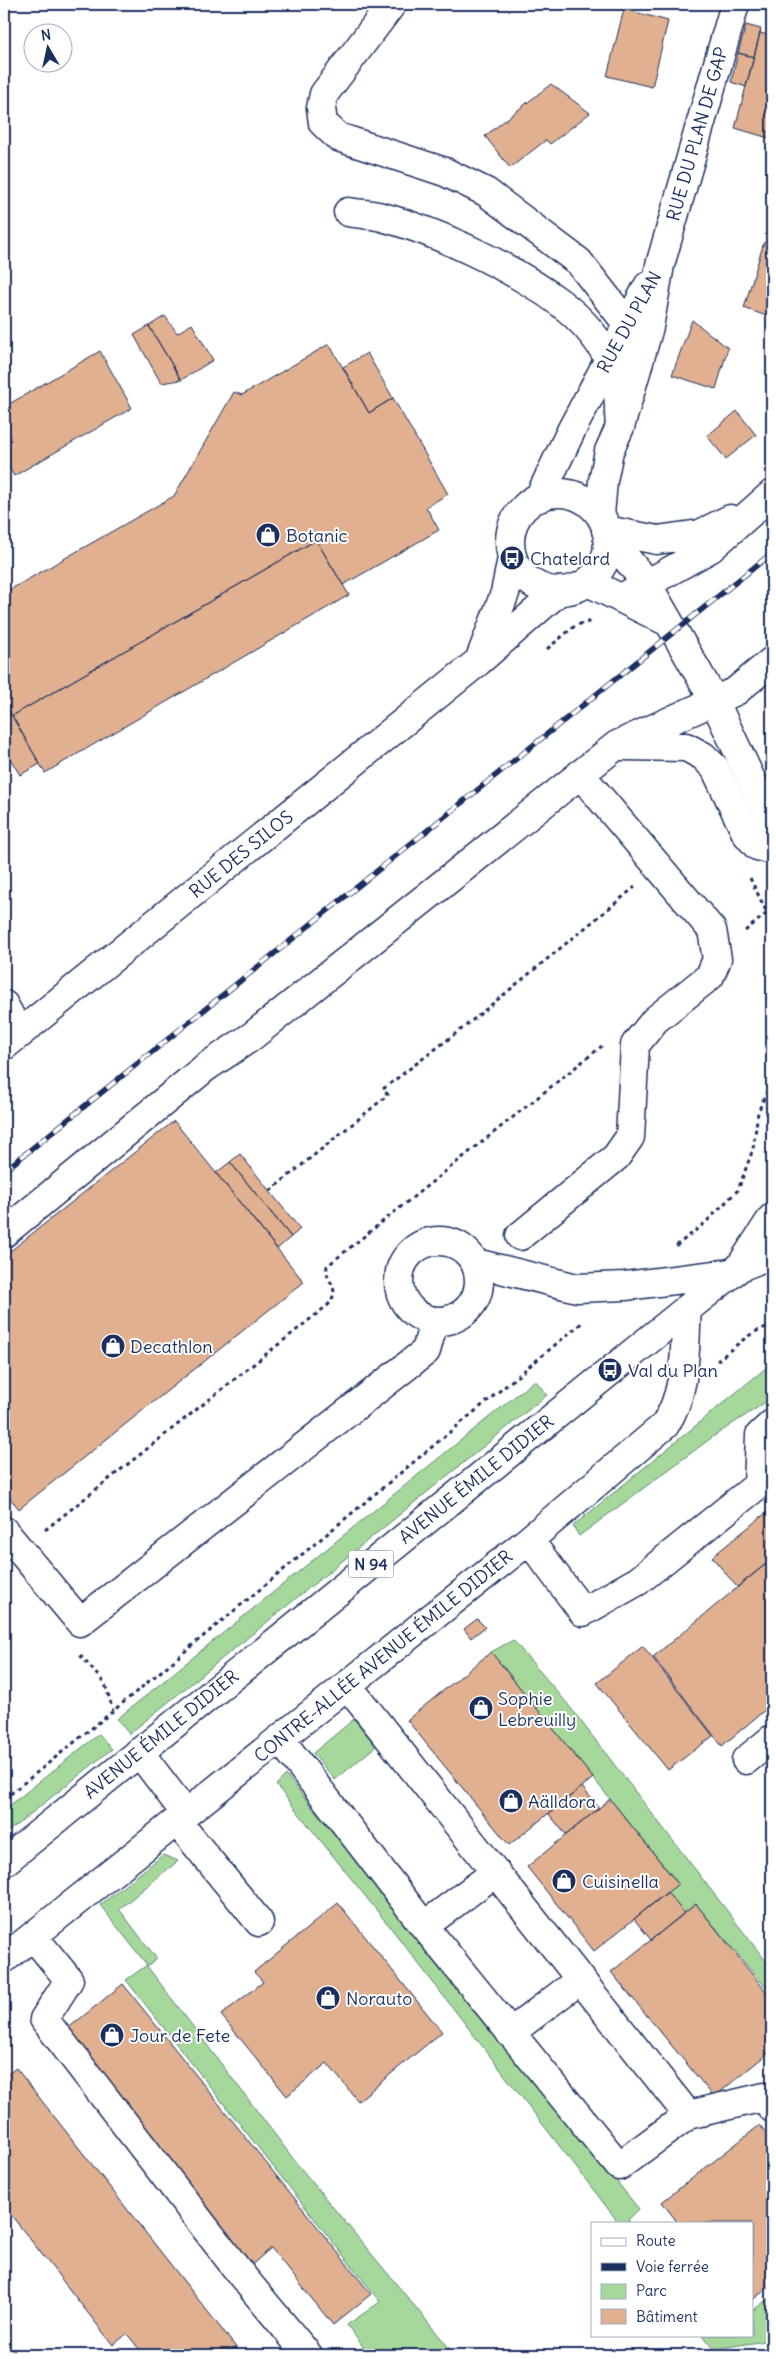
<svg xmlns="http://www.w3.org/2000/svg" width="776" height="2359" font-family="Delius,sans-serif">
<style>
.green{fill:#a5d89a;stroke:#60847c}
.building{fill:#e0b091;stroke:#1b2f5e}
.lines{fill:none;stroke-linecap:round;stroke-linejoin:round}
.minor-casing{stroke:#1b2f5e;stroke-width:31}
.major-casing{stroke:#1b2f5e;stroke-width:31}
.path{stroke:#1b2f5e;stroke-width:3;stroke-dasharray:4 4;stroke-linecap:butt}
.minor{stroke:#fff;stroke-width:28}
.major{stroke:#fff;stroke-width:28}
.rail-casing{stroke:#1b2f5e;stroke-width:5.5}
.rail{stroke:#fff;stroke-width:4;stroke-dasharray:11;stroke-linecap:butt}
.labels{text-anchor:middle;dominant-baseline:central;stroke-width:4;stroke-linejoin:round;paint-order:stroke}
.shield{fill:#fff;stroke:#5f6d8e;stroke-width:1}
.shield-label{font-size:16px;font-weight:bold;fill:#1b2f5e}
.street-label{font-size:18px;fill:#1b2f5e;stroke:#fff}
.poi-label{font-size:18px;fill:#1b2f5e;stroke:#fff;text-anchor:start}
</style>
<rect width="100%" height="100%" fill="#fff"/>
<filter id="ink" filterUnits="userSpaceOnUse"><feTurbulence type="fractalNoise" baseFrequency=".02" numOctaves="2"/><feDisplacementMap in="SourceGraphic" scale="10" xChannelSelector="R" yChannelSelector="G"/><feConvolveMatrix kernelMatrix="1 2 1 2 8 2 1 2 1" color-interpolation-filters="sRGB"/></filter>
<g filter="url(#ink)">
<path class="green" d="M772,1363V1398L714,1436L579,1536L573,1526Z
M535,1380L547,1395L129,1734L117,1719Z
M513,1640L566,1702L772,1969V1995L696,1904L684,1913L667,1892L678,1883L491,1652Z
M354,1719L376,1746L335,1780L313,1753Z
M99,1734L112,1749L4,1835V1810Z
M286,1775L639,2209L628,2220L630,2223H619L394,1932L276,1785Z
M163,1855L178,1861L119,1909L157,1959L147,1966L298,2165L455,2355H369L347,2325L380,2302L126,1980L147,1965L100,1905Z
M772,2296V2340L714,2349L703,2335H752V2311Z"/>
<path class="building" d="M624,9L668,21L652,87L607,76Z
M746,25L761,29L754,57L738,53Z
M760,33L772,36V139L735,128Z
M738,53L754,57L746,87L731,82Z
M551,84L590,113L550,144L546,140L510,168L485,136Z
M764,242L772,244V318L744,308Z
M165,316L177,333L192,324L213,360L181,380L149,326Z
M692,320L728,348L716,389L672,375Z
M149,326L181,380L161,383L134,335Z
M329,344L369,413L393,398L448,494L426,507L439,530L343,585L316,540L12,716L4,702V593L174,496L234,392L242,395Z
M100,351L132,408L14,476L4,458V427L10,423L4,412V407Z
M367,353L393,398L369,413L343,367Z
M737,411L756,435L726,459L707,436Z
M4,412L10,423L4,427Z
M316,540L349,595L45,773L12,716Z
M4,702L40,764L20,775L4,749Z
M174,1121L304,1282L19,1509L4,1491V1256Z
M240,1154L300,1229L291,1237L230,1162Z
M230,1162L291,1237L277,1249L216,1173Z
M772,1508V1559L737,1587L712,1557Z
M772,1559V1704L722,1746L653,1657Z
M477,1619L485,1627L471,1638L464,1629Z
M643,1646L713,1736L668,1770L597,1683Z
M491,1652L593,1778L509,1845L407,1720Z
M582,1787L599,1808L566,1835L549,1814Z
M610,1799L678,1884L594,1951L527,1867Z
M667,1892L684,1913L651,1940L634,1919Z
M338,1903L442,2032L358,2101L327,2063L287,2096L221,2015L263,1982L254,1972Z
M696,1904L772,1999V2050L714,2097L611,1972Z
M123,1984L371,2294L333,2325L271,2248L248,2268L61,2034Z
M16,2068L238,2350L231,2355H144L127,2334L113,2345L4,2206V2077Z
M760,2125L772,2141V2285L752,2300V2223H678L662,2202Z"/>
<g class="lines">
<defs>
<path id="minor" d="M392,4L324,94L321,108L323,123L338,137L445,172L486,192L579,262L628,325
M348,212C359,214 371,214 382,217C436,231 514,268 559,302C582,319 602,343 614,369C620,382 618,410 620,426
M606,530L657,540L700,534L730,519
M627,595L711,548L772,494
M481,656L505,593L512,558
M623,746L686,747L703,756L715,768L746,833L757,846L772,850
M4,1005L20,1034
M4,1046L479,661L559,591
M4,1233L206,1067L251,1037L617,745L736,691L772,661
M520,1236L616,1157L630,1137L635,1045L655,1020L710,976L717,959L712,930L580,774
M399 1281a40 40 0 1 1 80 0a40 40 0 1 1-80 0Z
M476,1263L577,1288L625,1286L732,1273
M4,1531L80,1622L426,1351L434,1321
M529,1540L583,1612L638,1581L758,1485L760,1435L772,1424
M280,1739L424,1926L619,2166L688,2115L347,1685
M139,1752L186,1814
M746,1760L772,1739
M177,1821L259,1922
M424,1926L496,1872
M33,1936L69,1980L44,2019L243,2277L308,2355
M4,1959L529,1540L665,1425C688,1389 684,1350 687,1309
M510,2033L581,1979
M688,2115L764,2097L772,2108"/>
<path id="major" d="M510 542a49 49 0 1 1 98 0a49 49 0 1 1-98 0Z
M539,498L572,429L648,286
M600,515L603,481L609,451L620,427L649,327L660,265L735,4
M608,543L627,559L647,584L714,700L772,824
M588,582L666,621
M740,1267L772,1218
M4,1862L687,1309L740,1267L772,1254"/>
</defs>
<use href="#minor" class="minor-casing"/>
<use href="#major" class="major-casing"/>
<path class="path" d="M547,649L576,625L592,621
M750,878L772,923
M745,931L767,913
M270,1191L388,1095L383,1089L463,1028L635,887
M676,1246L705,1223L738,1190L753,1149L758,1112L772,1080
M717,1361C729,1352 756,1325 772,1327
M45,1530L328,1305C343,1286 324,1283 327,1266L602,1046
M80,1655L105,1684L113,1711
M4,1799L113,1711L584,1321"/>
<use href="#minor" class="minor"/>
<use href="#major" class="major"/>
<defs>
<path id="rail" d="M4,1171L772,553"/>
</defs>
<use href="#rail" class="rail-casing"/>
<use href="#rail" class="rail"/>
</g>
</g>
<defs>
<symbol id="shop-disc" viewBox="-11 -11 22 22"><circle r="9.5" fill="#1b2f5e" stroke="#fff"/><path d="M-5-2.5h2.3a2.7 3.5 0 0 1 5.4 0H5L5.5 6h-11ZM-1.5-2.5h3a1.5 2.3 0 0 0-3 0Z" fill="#fff"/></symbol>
<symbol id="bus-disc" viewBox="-11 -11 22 22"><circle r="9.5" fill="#1b2f5e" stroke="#fff"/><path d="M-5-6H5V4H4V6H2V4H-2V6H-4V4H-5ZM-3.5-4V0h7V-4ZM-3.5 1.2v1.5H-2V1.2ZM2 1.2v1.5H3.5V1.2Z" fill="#fff"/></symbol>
</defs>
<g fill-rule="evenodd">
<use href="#shop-disc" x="254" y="521" width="28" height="28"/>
<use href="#bus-disc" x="498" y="544" width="28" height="28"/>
<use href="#shop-disc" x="99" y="1332" width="28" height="28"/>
<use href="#bus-disc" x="596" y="1356" width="28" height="28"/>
<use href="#shop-disc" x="467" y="1694" width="28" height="28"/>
<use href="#shop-disc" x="497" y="1787" width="28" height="28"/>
<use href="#shop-disc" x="550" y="1867" width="28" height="28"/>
<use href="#shop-disc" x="314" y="1984" width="28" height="28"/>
<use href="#shop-disc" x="98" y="2021" width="28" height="28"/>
</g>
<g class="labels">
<rect class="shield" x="348.5" y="1550.5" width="45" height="27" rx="4"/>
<g class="shield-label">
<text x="371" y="1564">N 94</text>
</g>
<g class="street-label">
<text transform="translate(697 134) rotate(-74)">RUE DU PLAN DE GAP</text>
<text transform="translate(629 322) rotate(-61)">RUE DU PLAN</text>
<text transform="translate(241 854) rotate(-39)">RUE DES SILOS</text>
<text transform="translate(476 1479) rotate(-39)">AVENUE ÉMILE DIDIER</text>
<text transform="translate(383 1656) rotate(-39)">CONTRE-ALLÉE AVENUE ÉMILE DIDIER</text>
<text transform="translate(161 1734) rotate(-39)">AVENUE ÉMILE DIDIER</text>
</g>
<g class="poi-label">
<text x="286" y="535">Botanic</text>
<text x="530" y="558">Chatelard</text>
<text x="130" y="1346">Decathlon</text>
<text x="628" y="1370">Val du Plan</text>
<text x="498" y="1698">Sophie<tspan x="498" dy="21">Lebreuilly</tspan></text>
<text x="528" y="1801">Aälldora</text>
<text x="582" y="1881">Cuisinella</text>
<text x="346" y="1998">Norauto</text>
<text x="130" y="2035">Jour de Fete</text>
</g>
</g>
<rect width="776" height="2359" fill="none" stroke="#fff" stroke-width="20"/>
<rect x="10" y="10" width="756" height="2339" fill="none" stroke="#1b2f5e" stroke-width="2" filter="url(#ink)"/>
<rect x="591" y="2222" width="162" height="115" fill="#ffffff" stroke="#a4acbf"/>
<rect x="601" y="2238" width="25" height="8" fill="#ffffff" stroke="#a4acbf"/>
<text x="636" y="2246" font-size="15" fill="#1b2f5e">Route</text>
<rect x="601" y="2263" width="25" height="8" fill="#1b2f5e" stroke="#a4acbf"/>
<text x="636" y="2272" font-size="15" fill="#1b2f5e">Voie ferrée</text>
<rect x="601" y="2284" width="25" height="15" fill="#a5d89a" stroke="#a4acbf"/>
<text x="636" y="2296" font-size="15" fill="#1b2f5e">Parc</text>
<rect x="601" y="2309" width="25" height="15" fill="#e0b091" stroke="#a4acbf"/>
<text x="636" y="2322" font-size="15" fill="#1b2f5e">Bâtiment</text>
<g transform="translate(48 48) rotate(351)"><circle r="24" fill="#ffffff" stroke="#a4acbf"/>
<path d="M0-4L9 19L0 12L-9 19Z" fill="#1b2f5e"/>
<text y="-8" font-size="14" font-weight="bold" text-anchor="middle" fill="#1b2f5e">N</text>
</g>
</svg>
